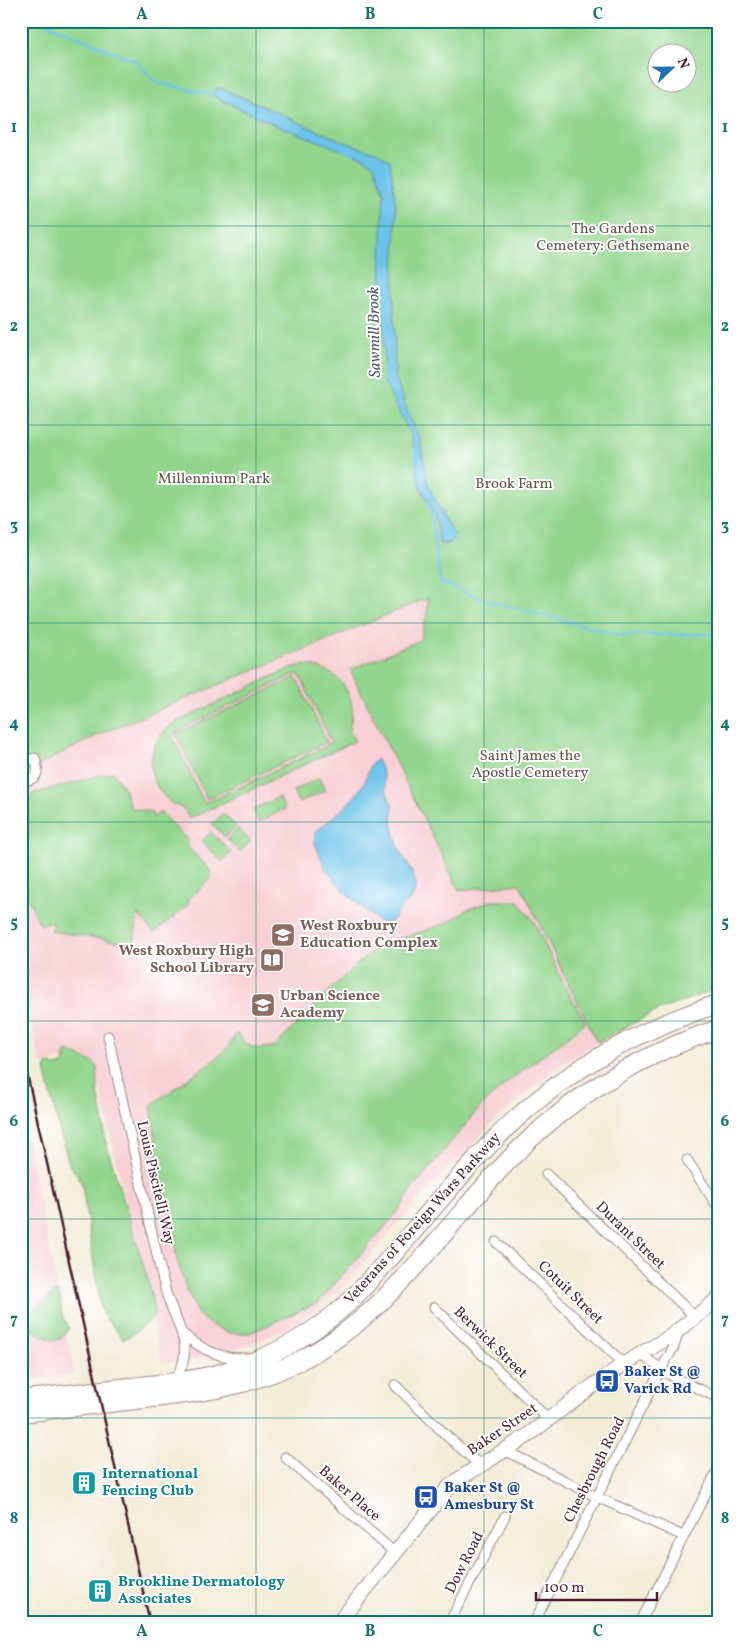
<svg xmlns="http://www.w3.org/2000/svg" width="739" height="1644" font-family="Vollkorn,serif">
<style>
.built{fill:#f7cfd4}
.green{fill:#92d58d;stroke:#6e7a5c;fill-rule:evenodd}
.water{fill:#6bc3e9;stroke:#5a718a}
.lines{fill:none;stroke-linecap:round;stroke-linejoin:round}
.stream{stroke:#6bc3e9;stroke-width:2.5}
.street-casing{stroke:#9e8681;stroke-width:11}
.secondary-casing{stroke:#9e8681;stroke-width:16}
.highway-casing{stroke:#9e8681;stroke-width:20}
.street{stroke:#fff;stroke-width:9}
.secondary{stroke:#fff;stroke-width:14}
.highway{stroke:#fff;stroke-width:18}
.rail{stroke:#4a1f2b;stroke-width:2.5}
.grid{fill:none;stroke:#0f766e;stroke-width:1;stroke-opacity:0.55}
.labels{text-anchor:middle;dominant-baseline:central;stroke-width:4;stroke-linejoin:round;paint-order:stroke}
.park-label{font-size:15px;fill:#605648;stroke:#fff}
.education-label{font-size:15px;font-weight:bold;fill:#785e54;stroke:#fff;text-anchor:start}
.street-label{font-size:15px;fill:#4a1f2b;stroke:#fff}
.transit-label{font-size:15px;font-weight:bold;fill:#164399;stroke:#fff;text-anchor:start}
.culture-label{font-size:15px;font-weight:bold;fill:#0d838f;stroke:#fff;text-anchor:start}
.water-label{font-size:16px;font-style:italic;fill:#56586e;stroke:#fff}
.neatline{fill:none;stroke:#0f766e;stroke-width:2}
.grid-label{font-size:16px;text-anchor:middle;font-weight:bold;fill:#0f766e}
</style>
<rect width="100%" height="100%" fill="#fff"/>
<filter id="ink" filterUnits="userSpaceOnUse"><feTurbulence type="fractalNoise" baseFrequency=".02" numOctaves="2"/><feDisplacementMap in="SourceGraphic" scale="10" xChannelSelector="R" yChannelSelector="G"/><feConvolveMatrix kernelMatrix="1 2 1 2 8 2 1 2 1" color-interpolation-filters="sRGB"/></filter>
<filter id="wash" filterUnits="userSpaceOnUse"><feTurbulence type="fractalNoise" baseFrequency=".0096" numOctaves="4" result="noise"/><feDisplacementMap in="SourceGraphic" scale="20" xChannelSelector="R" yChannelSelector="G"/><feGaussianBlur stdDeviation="1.12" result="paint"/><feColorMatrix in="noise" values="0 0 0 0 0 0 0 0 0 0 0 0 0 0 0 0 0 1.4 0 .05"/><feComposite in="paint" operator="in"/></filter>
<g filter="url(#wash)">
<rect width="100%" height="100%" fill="#f3ecd7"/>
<path class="built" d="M449,589L475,617L350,670L520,884L597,1042L556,1068L492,1123L423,1195L341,1288L317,1308L292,1325L262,1340L237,1348L196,1359L162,1363L98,1079L74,1063L60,1059L41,1066L21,979V774L98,735Z
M21,1112L75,1374L21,1380Z"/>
<path class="green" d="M21,21H718V988L657,1011L597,1042L520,884L459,890L350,670L420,640L427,614L428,598L98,735L21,774ZM656,52H686V82H656Z
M302,665C327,666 349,681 352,707C353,715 349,724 350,730C350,734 353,738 355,741L189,819C188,817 186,811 184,809C182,807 179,807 177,806C172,804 168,801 165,797C142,774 149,740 174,723L288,669ZM299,674L331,742L322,748L213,800L204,802L172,735L181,729L291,676Z
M296,677L327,742L207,799L176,734Z
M113,772L124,789L131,808L152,812V818L160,812L188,840V848L211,870V878L188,900V905L154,933L138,914L134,944L51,931L52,921L40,925L21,882V802L31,798L32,794Z
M319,778L325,790L299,803L293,791Z
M279,797L285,809L259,822L253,810Z
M223,813L236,826L225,837L212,824Z
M238,828L251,841L240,852L227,839Z
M211,832L231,852L222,862L202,841Z
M491,901H518L533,920L565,986L585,1022L574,1032L514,1077L481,1106L413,1188L403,1204L379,1234L319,1302L250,1333H230L209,1324L197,1313L187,1291L176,1257L175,1226L162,1186L151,1105L217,1058L230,1044L237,1033C251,1050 252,1049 274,1047L344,976L376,947L447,923L466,910Z
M67,1051L93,1062L97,1066L98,1092L103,1119L105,1140L147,1277L153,1304L154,1316C145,1325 135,1334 123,1339C115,1328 107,1323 101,1311L82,1184L77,1174L70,1167L56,1117L45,1069L47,1065L51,1064L55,1066H61L65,1061V1053Z
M57,1291C62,1299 60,1308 63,1317C65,1321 68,1323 69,1328L61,1339C49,1341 42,1336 31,1329L28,1315Z"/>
<path class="water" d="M218,87L265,107L311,128L358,147L376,152L390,161L396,207L394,292L395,376L409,416L420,439L428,484L448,526L455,535C453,544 447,544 440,544L435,516L420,486L417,472L415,453L411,436L383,380L385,379L381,256L384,193L374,165L365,159L273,124L211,95Z
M377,759L383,774L386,791L393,806L392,823L398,847L412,872L417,887L411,899L402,907L392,921L387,923H380L352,899L337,883L325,868L314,841L315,832L343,809L356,795L364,783L371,764Z"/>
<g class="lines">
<path class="stream" d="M40,21L136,61L155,82L213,95
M342,150L354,154
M384,369L385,381
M415,450L416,461
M428,503L431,512L440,582L484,600L621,635L718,634"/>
</g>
</g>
<g filter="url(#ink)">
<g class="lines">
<defs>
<path id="street" d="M21,762L35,758C40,772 38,781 21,781
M108,1036L161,1273C163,1280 165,1288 167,1296C177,1325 197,1350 174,1380
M687,1160L718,1207
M546,1174L695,1317
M496,1242L624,1364
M434,1307L548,1419
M183,1334C205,1352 221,1359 250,1358
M640,1354L670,1375L718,1398
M395,1385L449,1438L480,1465
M504,1450L597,1497L683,1536
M285,1457L395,1553
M449,1623L505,1516
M534,1623L661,1369L674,1347L679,1330
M640,1623L718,1469"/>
<path id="secondary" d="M338,1623L449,1487L462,1477L527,1436L583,1393L624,1364L671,1336L718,1299"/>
<path id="highway" d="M21,1400C58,1395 94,1391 131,1387C161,1384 192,1381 221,1373C269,1359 314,1334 350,1301C400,1251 442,1193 491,1143C554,1078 632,1031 718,1004
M21,1413C63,1408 104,1404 145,1399C198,1393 249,1387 297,1362C388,1316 438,1234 506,1163C564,1101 637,1056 718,1029"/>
</defs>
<use href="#street" class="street-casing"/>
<use href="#secondary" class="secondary-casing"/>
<use href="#highway" class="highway-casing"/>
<use href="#street" class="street"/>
<use href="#secondary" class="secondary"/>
<use href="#highway" class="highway"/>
<path class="rail" d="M21,1047L150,1623"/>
</g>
</g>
<path class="grid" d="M256,21V1623M484,21V1623M21,226H718M21,425H718M21,623H718M21,822H718M21,1021H718M21,1219H718M21,1418H718"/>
<defs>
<symbol id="school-square" viewBox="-11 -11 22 22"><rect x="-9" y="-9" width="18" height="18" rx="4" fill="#8d6e63" stroke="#fff"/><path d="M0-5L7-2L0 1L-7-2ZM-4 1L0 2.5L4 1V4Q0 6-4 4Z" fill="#fff"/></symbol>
<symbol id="library-square" viewBox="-11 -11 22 22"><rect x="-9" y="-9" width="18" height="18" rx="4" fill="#8d6e63" stroke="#fff"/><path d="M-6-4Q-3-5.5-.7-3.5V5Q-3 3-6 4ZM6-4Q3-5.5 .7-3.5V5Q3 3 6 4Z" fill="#fff"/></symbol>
<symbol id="bus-square" viewBox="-11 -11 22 22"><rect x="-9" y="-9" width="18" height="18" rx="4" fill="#1a4fb4" stroke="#fff"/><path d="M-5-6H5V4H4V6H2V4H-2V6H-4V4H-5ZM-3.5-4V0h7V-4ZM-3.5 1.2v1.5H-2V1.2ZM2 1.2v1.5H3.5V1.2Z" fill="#fff"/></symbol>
<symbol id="building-square" viewBox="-11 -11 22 22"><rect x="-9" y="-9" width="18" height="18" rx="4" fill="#0f9aa8" stroke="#fff"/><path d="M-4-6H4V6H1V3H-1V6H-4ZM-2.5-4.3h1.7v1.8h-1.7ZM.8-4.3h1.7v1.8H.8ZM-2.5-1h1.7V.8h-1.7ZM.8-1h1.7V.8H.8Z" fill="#fff"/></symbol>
</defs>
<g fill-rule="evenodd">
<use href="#school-square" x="269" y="921" width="28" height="28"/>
<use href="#library-square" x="258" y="946" width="28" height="28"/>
<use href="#school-square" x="249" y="991" width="28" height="28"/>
<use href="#bus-square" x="593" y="1367" width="28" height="28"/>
<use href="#building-square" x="70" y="1469" width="28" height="28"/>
<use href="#bus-square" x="412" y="1483" width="28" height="28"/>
<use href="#building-square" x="86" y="1577" width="28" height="28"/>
</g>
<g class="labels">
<g class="park-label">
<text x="613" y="229">The Gardens<tspan x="613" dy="17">Cemetery: Gethsemane</tspan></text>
<text x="214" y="479">Millennium Park</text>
<text x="514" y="484">Brook Farm</text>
<text x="530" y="756">Saint James the<tspan x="530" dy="17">Apostle Cemetery</tspan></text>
</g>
<g class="education-label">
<text x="300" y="926">West Roxbury<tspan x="300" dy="17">Education Complex</tspan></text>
<text x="254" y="951" text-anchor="end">West Roxbury High<tspan x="254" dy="17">School Library</tspan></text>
<text x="280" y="996">Urban Science<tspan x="280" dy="17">Academy</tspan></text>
</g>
<g class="street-label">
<text transform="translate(155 1183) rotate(77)">Louis Piscitelli Way</text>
<text transform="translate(423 1219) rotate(-48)">Veterans of Foreign Wars Parkway</text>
<text transform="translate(630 1236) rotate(44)">Durant Street</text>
<text transform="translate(570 1293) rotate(44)">Cotuit Street</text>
<text transform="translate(490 1343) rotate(44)">Berwick Street</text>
<text transform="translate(503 1430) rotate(-34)">Baker Street</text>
<text transform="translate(595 1470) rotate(-63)">Chesbrough Road</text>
<text transform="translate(349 1494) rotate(41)">Baker Place</text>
<text transform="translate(465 1563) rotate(-63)">Dow Road</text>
</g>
<g class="transit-label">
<text x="624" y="1372">Baker St @<tspan x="624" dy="17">Varick Rd</tspan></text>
<text x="444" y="1488">Baker St @<tspan x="444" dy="17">Amesbury St</tspan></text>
</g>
<g class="culture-label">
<text x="102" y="1474">International<tspan x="102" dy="17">Fencing Club</tspan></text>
<text x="118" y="1582">Brookline Dermatology<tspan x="118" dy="17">Associates</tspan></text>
</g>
<g class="water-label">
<text transform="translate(375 332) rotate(-91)">Sawmill Brook</text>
</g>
</g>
<rect width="739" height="1644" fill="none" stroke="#fff" stroke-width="55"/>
<g transform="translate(672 68) rotate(68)"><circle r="24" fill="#ffffff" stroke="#b7a5aa"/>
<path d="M0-4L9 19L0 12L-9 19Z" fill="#1f6fb2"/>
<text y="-8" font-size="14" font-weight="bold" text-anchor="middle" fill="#4a1f2b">N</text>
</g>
<path d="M536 1592v8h121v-8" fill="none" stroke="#4a1f2b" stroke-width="2.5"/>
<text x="544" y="1592" font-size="15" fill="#4a1f2b" stroke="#ffffff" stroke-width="4" paint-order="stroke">100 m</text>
<rect x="28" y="28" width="684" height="1588" class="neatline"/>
<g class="grid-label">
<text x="142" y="19">A</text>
<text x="370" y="19">B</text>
<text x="598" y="19">C</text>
<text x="14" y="132">1</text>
<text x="725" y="132">1</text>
<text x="14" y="331">2</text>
<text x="725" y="331">2</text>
<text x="14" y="530">3</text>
<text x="725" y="530">3</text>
<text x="14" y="728">4</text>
<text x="725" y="728">4</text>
<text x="14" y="927">5</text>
<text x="725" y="927">5</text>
<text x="14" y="1126">6</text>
<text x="725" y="1126">6</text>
<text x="14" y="1324">7</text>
<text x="725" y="1324">7</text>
<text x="14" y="1523">8</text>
<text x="725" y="1523">8</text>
<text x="142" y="1636">A</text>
<text x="370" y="1636">B</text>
<text x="598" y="1636">C</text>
</g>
</svg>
